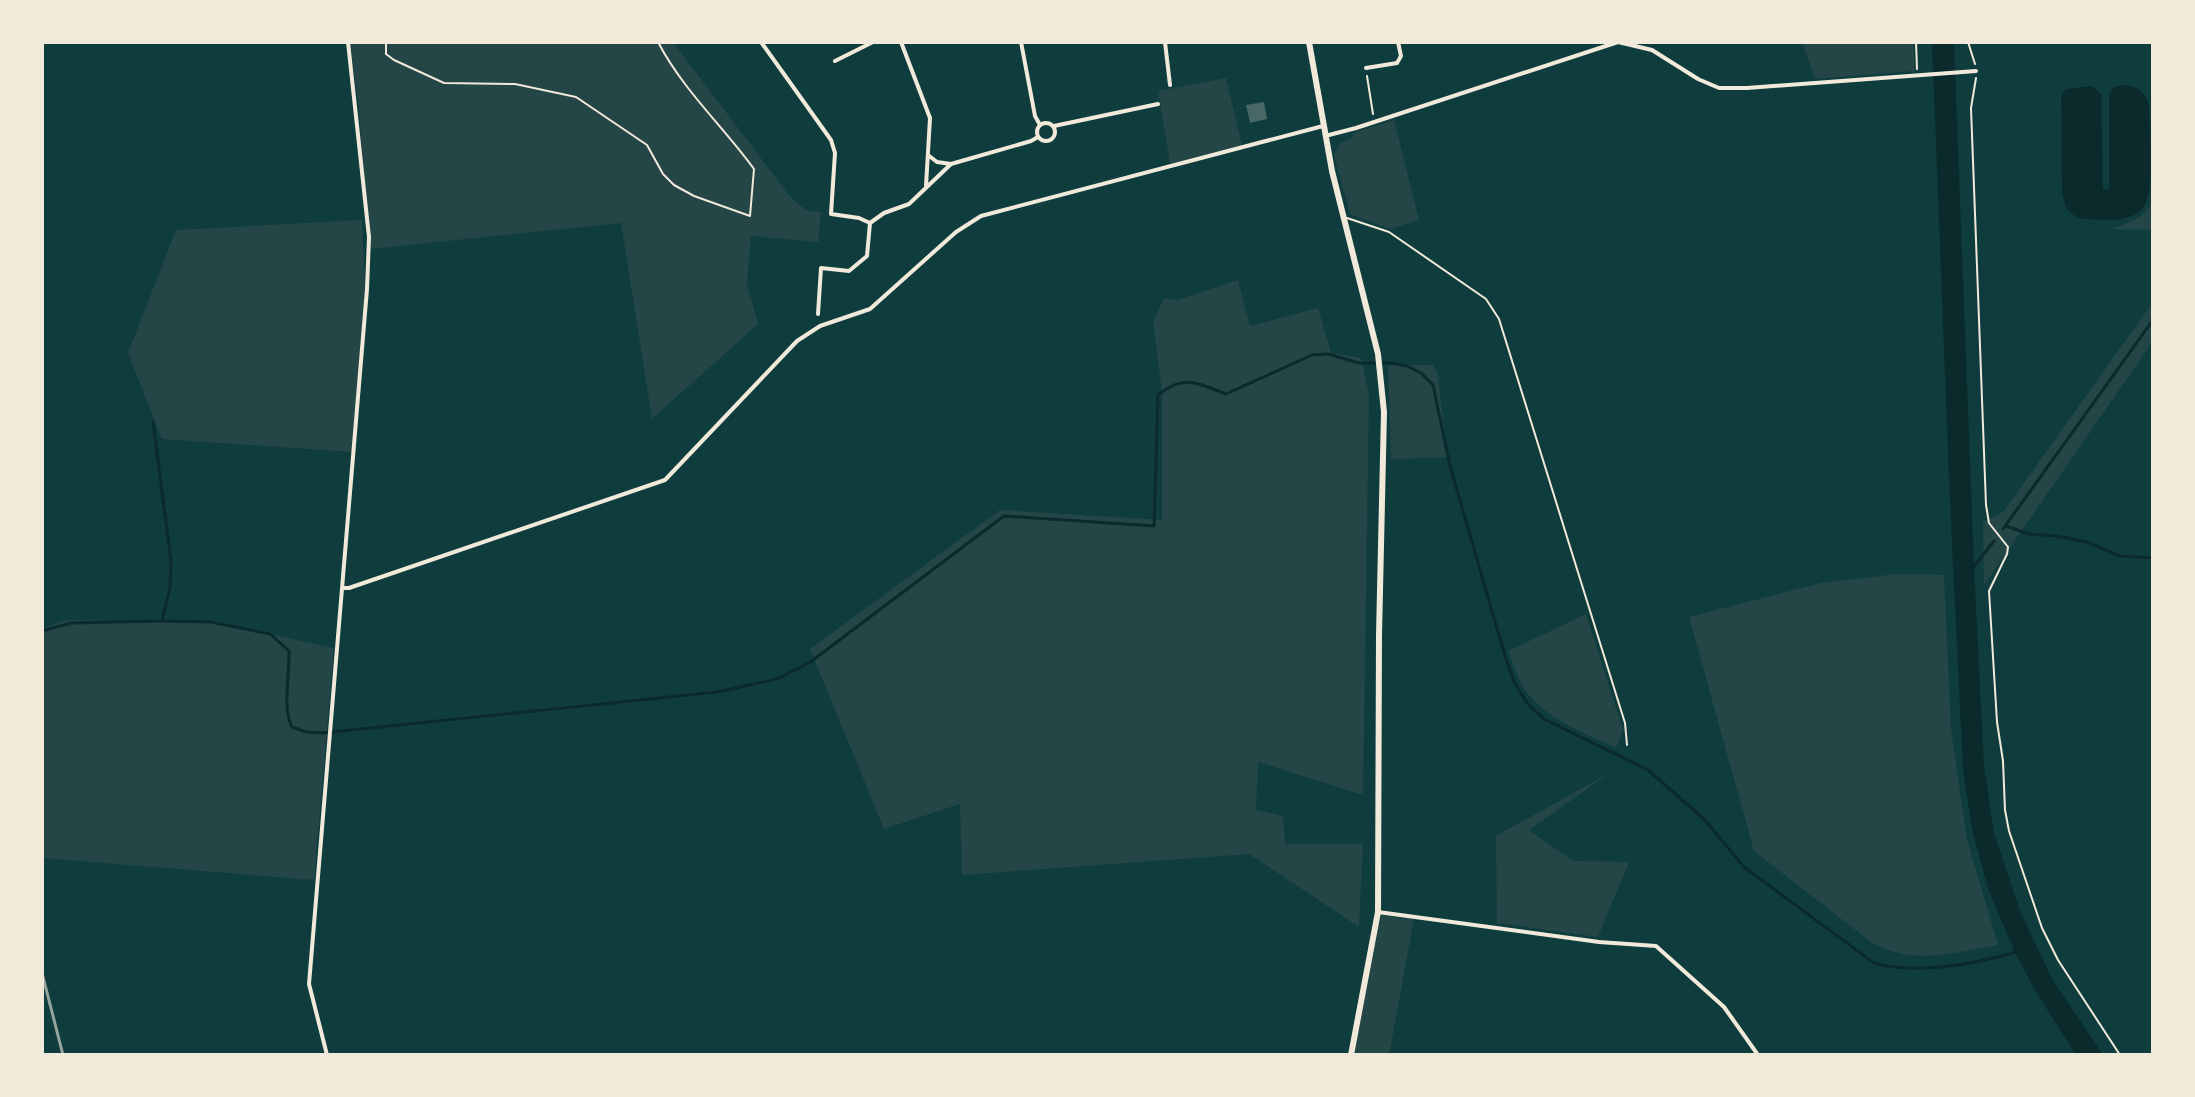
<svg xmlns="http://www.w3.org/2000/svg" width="2195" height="1097" font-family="'PT Sans',sans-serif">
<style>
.green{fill:#244646}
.water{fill:#0a2a2b}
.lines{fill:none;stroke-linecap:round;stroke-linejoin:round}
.stream{stroke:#0a2a2b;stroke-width:3}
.building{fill:#486865}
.path{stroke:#f1e9da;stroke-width:2}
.service{stroke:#f1e9da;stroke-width:2}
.minor{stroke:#f1e9da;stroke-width:4}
.secondary{stroke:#f1e9da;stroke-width:6}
.rail{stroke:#97a49c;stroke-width:3}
</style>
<rect width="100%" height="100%" fill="#0f3d3e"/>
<path class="green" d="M350,42H673L791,198L807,211L821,212L818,242L751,236L747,284L758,324L652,419L621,223L369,249L359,108Z
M1802,42H1913L1915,71L1815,79Z
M1226,78L1242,145L1170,164L1158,91Z
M1394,120L1419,220L1390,229L1350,214L1334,155L1341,143L1349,140L1356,132Z
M2153,195V230L2112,229C2131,221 2151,217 2153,195Z
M362,220L365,288L352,452L162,439L128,353L176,230Z
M1238,280L1250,326L1318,308L1331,353L1361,358L1369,395L1363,795L1258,762L1256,810L1283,816L1285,844H1363L1359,927L1249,854L962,875L960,804L884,829L810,649L1000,510L1162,520V391L1153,322L1164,298L1177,300Z
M2153,302V341L1984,585L1983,522L2004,511Z
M1388,365H1434L1438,376L1447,457L1391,459Z
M1897,574L1944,575L1951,729L1967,840L1998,945C1950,953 1915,966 1871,942L1754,851L1689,617L1821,583Z
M1586,614L1623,730L1616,748C1582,731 1538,717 1519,680C1515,671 1512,660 1508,651Z
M66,620L220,623L334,648L314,880L42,858V629Z
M1611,772L1529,830L1573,861L1629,862L1598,937L1497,923L1496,836Z
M1381,915L1414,919L1389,1055H1354Z"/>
<path class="water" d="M1932,42H1954L1974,567L1984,766L1994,833L2020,911L2052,979L2103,1055H2076L2036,992L2015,953L1988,888L1972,829L1963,770L1950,502Z
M2124,85C2139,86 2143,91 2149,104C2149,128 2159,200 2138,213C2122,223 2096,220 2077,218L2066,208L2062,192L2061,95L2066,89L2092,86L2101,94L2103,189L2109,190V94L2114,87Z"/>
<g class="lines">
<path class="stream" d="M153,422L171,561L170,587L162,621L211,622L270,634L289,651C290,674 282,708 292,727L306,732L322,733L717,692L777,679L809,663L1004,516L1154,526L1158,395C1184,374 1197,383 1226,394L1312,355L1328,354L1359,363H1390L1407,366L1421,373L1433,385L1450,466L1505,656L1514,682L1527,703L1544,719L1648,770L1704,819L1744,867L1874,963C1916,975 1975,964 2016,952
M2006,526L2029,534L2057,536L2087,542L2120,556L2153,558
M2003,529L2153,320
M1972,569L1994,541
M42,631L71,623L161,621"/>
</g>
<path class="building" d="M1264,102L1267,119L1250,123L1246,105Z"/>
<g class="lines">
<path class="path" d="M386,42V54L394,60L444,83L515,84L576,97L647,145L663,174L674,185L694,196L750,216L754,169C722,125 683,90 658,42
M1916,42L1917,69
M1968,42L1975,64
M1367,76L1373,114
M1976,78L1971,108L1986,505L1989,523L2008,547L2007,554L1989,591L1997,722L2003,761L2005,810L2009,831L2042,928L2058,960L2120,1055"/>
<path class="service" d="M1347,218L1389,232L1486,299L1499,319L1625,723L1627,745"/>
<path class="minor" d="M761,42L831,140L835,153L831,214L859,218L870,223
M901,42L930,118L926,186
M1021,42L1035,116L1040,125
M1165,42L1170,85
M835,61L873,42
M1366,68L1397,63L1401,56L1398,42
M1037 132a9 9 0 1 1 18 0a9 9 0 1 1-18 0Z
M1054,126L1158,104
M1325,136L1356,128L1618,42L1652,50L1698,79L1719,88H1747L1976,71
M928,155L937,162L951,164
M818,314L821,268L849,271L867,256L870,223L884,213L909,204L951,164L1031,141L1038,137
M342,588H349L665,480L797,341L820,326L870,309L956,232L981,216L1323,126
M1378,912L1599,942L1656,946L1724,1007L1758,1055
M327,1055L309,984L367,289L369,237L348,42"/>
<path class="secondary" d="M1309,42L1332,171L1378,354L1384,412L1379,635L1378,912L1351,1055"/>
<path class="rail" d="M42,973L63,1055"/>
</g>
<rect width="2195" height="1097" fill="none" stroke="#f1e9da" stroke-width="88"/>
</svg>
